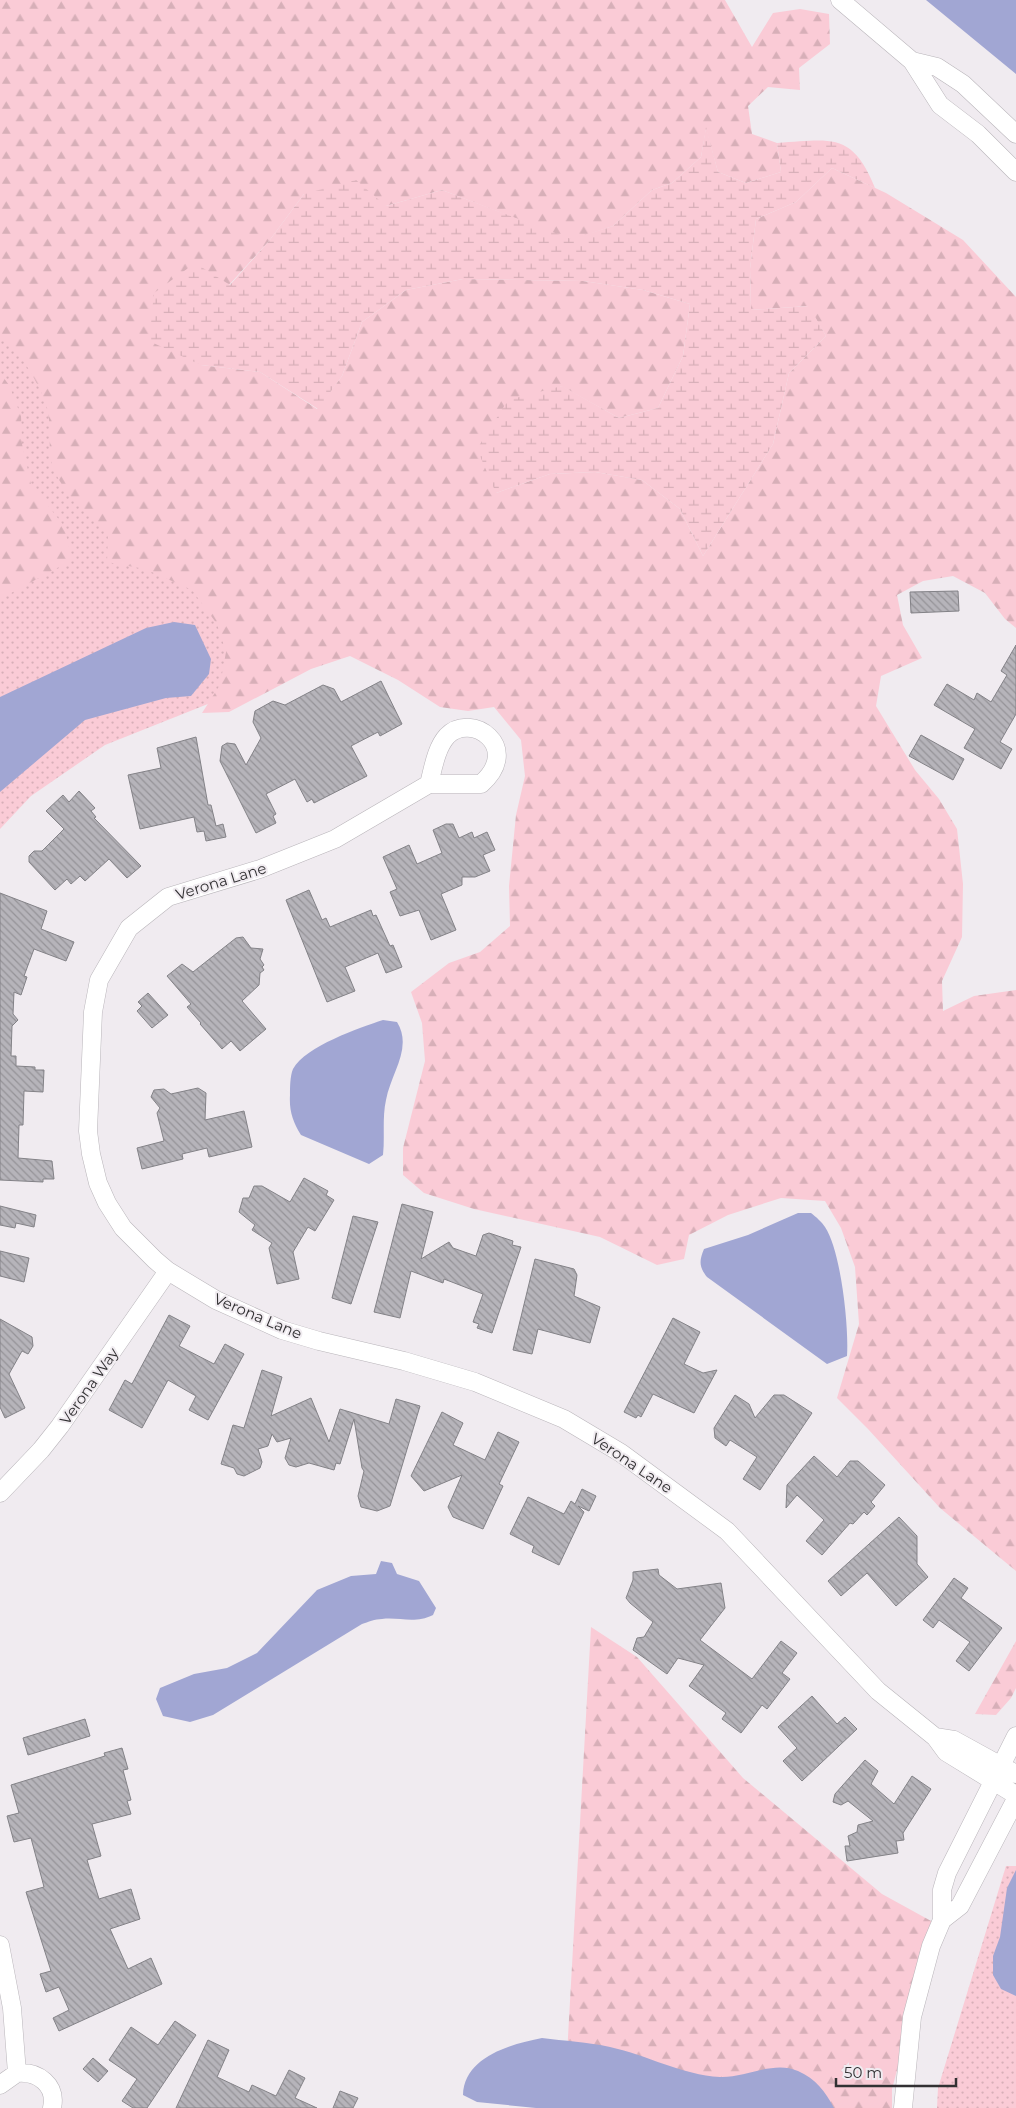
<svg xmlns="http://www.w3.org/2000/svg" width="1016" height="2108" font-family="Montserrat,sans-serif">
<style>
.grass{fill:url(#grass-dots)}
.forest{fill:url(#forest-firs)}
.wetland{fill:url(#wetland-marsh)}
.water{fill:#a1a6d3}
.building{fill:url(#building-back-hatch);stroke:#838287}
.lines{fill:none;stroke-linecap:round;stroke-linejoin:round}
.street-casing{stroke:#b9b5ba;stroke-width:19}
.street{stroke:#fff;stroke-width:18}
.labels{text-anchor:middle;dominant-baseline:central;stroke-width:4;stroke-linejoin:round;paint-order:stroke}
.street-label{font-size:15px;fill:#323133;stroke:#f0ebf0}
</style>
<defs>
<pattern id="grass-dots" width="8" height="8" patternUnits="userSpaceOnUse" patternTransform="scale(1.25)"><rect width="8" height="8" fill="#facbd6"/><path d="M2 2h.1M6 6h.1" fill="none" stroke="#d7afb8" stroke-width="1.8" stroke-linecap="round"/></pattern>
<pattern id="forest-firs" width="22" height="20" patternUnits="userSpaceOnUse" patternTransform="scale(1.25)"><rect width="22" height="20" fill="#facbd6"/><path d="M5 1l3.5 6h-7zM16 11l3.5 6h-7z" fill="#d7afb8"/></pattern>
<pattern id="wetland-marsh" width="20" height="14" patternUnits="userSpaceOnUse" patternTransform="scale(1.25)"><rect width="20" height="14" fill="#facbd6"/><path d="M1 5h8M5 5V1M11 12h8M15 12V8" fill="none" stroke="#d7afb8"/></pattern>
<pattern id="building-back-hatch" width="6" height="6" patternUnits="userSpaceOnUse" patternTransform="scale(1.25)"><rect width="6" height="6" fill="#b6b4ba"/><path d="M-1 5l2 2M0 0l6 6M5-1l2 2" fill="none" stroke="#959398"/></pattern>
</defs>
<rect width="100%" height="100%" fill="#f0ebf0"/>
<path class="grass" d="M0,302L248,611L238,692L105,745L31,796L0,829Z
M1006,1866H1016V2108H937L938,2088Z"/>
<path class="forest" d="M0,0H725L752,47L773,13L800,9L829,14L830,44L799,68L800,90L768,87L748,106L752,134L777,143L781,172L746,183L718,172L706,129L701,157L672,183L652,190L613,226L571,240L442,190L386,206L304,194L269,241L229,285L201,365L260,372L317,409L342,376L362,322L406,290L463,279L583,281L643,290L690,304L683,356L658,408L619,418L561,386L496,493L550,474L595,472L642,480L680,509L703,556L773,444L789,373L826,336L808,306L751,310L750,269L756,219L796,202L832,168L886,193L963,240L1016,297V628L1005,619L985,593L953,576L923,581L897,595L903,625L922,658L881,676L876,706L915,770L939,799L957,829L963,884L962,937L942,981L943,1011L974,996L1016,990V1571L940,1508L868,1429L837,1398L859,1324L855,1267L841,1228L825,1201L781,1198L728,1215L689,1235L684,1259L657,1265L600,1237L474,1209L424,1193L403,1175V1148L425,1061L422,1023L411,992L449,963L480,952L510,926L509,886L516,815L525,776L521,740L494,707L468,711L440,707L398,680L350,656L311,669L229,712L202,713L220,685L226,652L217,624L192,590L145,569L107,562L108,533C89,516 69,499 57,476C45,455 53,430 47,408C42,387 17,347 0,334Z
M0,373L9,385L21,416L22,444L31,484L64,526L72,560L0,599Z
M591,1627L637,1657L743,1778L882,1894L942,1927L921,1980L892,2089V2108H564Z
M1016,1641V1688L1011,1698L996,1715L975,1714Z"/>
<path class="wetland" d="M706,127L718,172L746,183L781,172L777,143C831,140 852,131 875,188L832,168L796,202L756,219L750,269L751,310L809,306L826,336L789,373L773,444L703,556L680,509L642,480L595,472L550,474L496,493L477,449L508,400L562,386L619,418L658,408L683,356L690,304L643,290L583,281L463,279L406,290L362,322L342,376L318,409L260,372L201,365L149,341L154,293L195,263L230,285L269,241L304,194L356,180L386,206L442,190L571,239L613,226L652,190L672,183L701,157Z"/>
<path class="water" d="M926,0H1016V74Z
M174,622L195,625L211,659L209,674L191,696L166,698L85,720L0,792V697L146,628Z
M383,1020L397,1022C413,1048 391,1073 386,1100C382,1118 385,1137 383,1155L369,1164L301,1135C293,1122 289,1111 290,1095C290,1088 290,1076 293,1069C306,1046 359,1028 383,1020Z
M798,1213H811C816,1217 822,1222 825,1227C841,1251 849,1327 847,1356L827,1364L707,1277C699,1267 699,1261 704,1249L748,1235Z
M381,1561L392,1563L397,1574L419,1581L436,1608L433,1615C415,1624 400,1617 382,1619C375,1619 368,1622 362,1624L213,1715L190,1722L163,1716L156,1699L160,1688L194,1674L227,1668L257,1653L317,1590L351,1576L376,1574Z
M1016,1870V1996L1001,1989L993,1975V1956L1000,1937L1007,1888Z
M542,2038C564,2041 588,2042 610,2047C647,2055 682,2075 720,2077C746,2078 773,2060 798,2071C816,2079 825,2091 834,2108H536L477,2102L463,2095C464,2057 511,2044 542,2038Z"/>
<path class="building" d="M958,591L959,611L911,613L910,592Z
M1016,645V714L1000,742L1012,749L1001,769L964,748L975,729L934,705L947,684L974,700L977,693L991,702L1007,675L1001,671Z
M381,681L402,724L380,736L378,732L351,746L367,776L314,803L312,799L307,802L295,779L266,794L276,814L273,816L276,823L256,833L220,761L222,746L227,743L235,744L246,765L261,738L253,722L255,711L273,701L285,705L323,685L334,689L341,702Z
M921,735L964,759L953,780L909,756Z
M196,737L208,805H211L216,826L223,824L226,837L206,841L204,831L197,832L194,817L140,829L128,775L161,768L157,748Z
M79,791L95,808L91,811L96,817L94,818L141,866L127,878L109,859L85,881L80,876L71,884L67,879L55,890L29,862V856L34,851H42L64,829L46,811L63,795L69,802Z
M446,824H453L459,838L472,832L474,838L487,832L495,850L483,855L490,871L475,877H462V885L441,894L456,930L431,940L419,910L400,916L390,892L397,889L383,857L409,845L417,864L442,853L433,830Z
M309,890L322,920L326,918L330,927L371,910L373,916L376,915L390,946L393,945L402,967L386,973L378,953L345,967L355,991L327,1002L286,900Z
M0,893L47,911L41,929L74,942L66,961L34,949L24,976L27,977L21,995L14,992L13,1014L18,1020L12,1026L11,1056H16V1066L35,1067V1070H44L43,1092L24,1091L23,1125H19L18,1158L52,1161L54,1179H43V1182L0,1180Z
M243,937L251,948L263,949L260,959L264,965L262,967L264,970L260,973L259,985L242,1001L266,1029L240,1051L231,1041L222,1049L200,1024L201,1023L187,1007L191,1004L167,976L182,964L193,972L236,938Z
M148,993L168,1015L152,1028L137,1011L142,1006L138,1002Z
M198,1088L206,1093L205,1120L244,1111L252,1147L209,1157L207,1148L182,1154L183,1159L142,1169L137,1148L164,1141L157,1113L160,1108L151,1097L154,1090L164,1089L171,1094Z
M304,1178L328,1191L326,1195L334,1200L315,1231L308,1227L293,1252L299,1279L277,1284L269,1248L272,1243L252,1230L255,1225L239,1212L243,1198H249L254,1186H262L290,1202Z
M402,1204L433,1212L421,1259L449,1242L453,1248L476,1256L483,1235L489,1233L513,1241L512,1245L521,1247L492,1333L477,1328L479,1324L473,1322L483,1294L444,1279L443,1283L411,1271L400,1318L374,1312Z
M0,1206L36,1215L34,1227L16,1223L15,1228L0,1225Z
M353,1216L378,1222L351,1304L332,1298Z
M0,1251L29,1258L24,1282L0,1276Z
M535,1259L574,1269L577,1275L574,1296L600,1307L590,1343L538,1329L532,1354L513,1350Z
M169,1315L190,1326L179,1346L214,1364L225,1344L244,1354L208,1420L189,1410L196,1396L168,1380L142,1428L109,1410L125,1380L132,1384Z
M673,1318L700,1332L684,1364L703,1373L717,1370L694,1413L653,1394L641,1417L638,1415L636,1418L624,1412Z
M0,1319L32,1337L33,1346L28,1354L22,1351L9,1374L25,1408L5,1418L0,1407Z
M262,1370L282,1377L271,1416L311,1398L329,1442L340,1409L389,1424L396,1399L420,1406L390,1506L377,1511L361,1507L358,1496L364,1471L362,1468L354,1419L340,1464L336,1463L334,1470L309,1463L296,1467L289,1465L285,1458L291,1438L277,1442L272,1434L268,1446L258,1449L262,1462L260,1468L244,1476L237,1474L234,1468L221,1464L233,1425L244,1428Z
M735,1395L749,1404L755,1418L774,1395H784L812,1413L760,1490L743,1479L757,1457L730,1440L726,1446L715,1438L714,1428Z
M442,1412L463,1423L453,1445L485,1460L498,1432L519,1442L499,1484L503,1486L483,1529L453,1517L448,1507L462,1475L424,1491L411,1476Z
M814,1456L837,1477L850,1461H858L885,1485L871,1502L875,1506L867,1515L864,1512L853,1524L850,1523L822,1555L806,1541L824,1520L797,1495L786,1508L787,1485Z
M582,1489L596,1496L589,1511L578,1506L584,1512L559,1565L532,1552L534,1546L510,1534L528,1497L564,1514L571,1501L575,1504Z
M899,1517L917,1536V1564L928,1577L896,1606L867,1573L841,1596L828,1581Z
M658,1569L659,1575L677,1589L721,1583L725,1608L700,1640L752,1679L781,1641L797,1653L782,1673L790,1679L767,1709L762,1705L741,1733L722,1719L726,1713L689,1686L704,1665L678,1658L667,1674L633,1650L637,1638L644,1637L653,1622L630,1603L626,1598L633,1580V1572Z
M954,1578L968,1588L961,1598L1002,1628L969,1671L956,1661L970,1642L939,1620L933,1628L923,1620Z
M812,1696L837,1724L845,1717L857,1729L802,1781L783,1761L797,1748L778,1727Z
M85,1719L90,1736L28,1755L23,1738Z
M122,1748L128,1769L123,1770L131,1800L127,1801L131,1814L92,1824L101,1856L87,1860L99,1899L131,1889L140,1919L110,1929L128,1969L151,1958L162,1984L59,2031L53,2018L69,2010L59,1987L46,1992L40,1974L51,1971L26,1892L44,1887L31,1838L14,1842L7,1816L19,1813L11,1785L105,1756L104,1753Z
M865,1760L878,1771L871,1784L894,1804L912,1776L931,1789L903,1833L904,1840L896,1841L898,1853L847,1861L845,1846H850L848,1836L857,1832L858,1825L873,1821L848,1801L841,1805L833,1802L835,1794Z
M175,2021L196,2035L147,2108H133L122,2101L137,2079L109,2060L131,2027L158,2045Z
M208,2040L229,2050L217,2077L249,2092L252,2085L276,2096L289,2070L305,2078L295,2098L317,2108H176Z
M93,2058L108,2071L98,2082L83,2069Z
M340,2091L358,2098L353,2108H333Z"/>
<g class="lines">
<defs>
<path id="street" d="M840,0L912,61L940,105L978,134L1016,172
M912,61L937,67L963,84L1016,134
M429,784C433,769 436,748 447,736C471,711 523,747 481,784H429L335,839L260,869L168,897L129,928L99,980L93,1012L88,1131L91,1154L98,1183L107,1203L123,1228L155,1260L168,1271L216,1300L282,1330L319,1341L404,1361L475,1382L564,1419L621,1453L727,1531L878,1691L935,1737L946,1752L1016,1795
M0,1493L41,1450L60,1426L168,1271
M935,1737L954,1740L1016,1774
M942,1920L960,1906L1016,1799
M0,1945L12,2008L17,2073
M0,2085L17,2073C38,2071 57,2085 52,2108
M903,2108L912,2017L931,1946L942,1920V1890L947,1873L1016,1736"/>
</defs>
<use href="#street" class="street-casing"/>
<use href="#street" class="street"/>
</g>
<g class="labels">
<g class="street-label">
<text transform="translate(221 881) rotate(-17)">Verona Lane</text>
<text transform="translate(258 1316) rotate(23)">Verona Lane</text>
<text transform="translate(89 1386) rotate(-55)">Verona Way</text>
<text transform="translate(632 1463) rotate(34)">Verona Lane</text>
</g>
</g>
<path d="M836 2078v8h120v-8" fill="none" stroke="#323133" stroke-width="2.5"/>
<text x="844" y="2078" font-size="15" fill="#323133" stroke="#f0ebf0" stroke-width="4" paint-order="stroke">50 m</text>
</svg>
